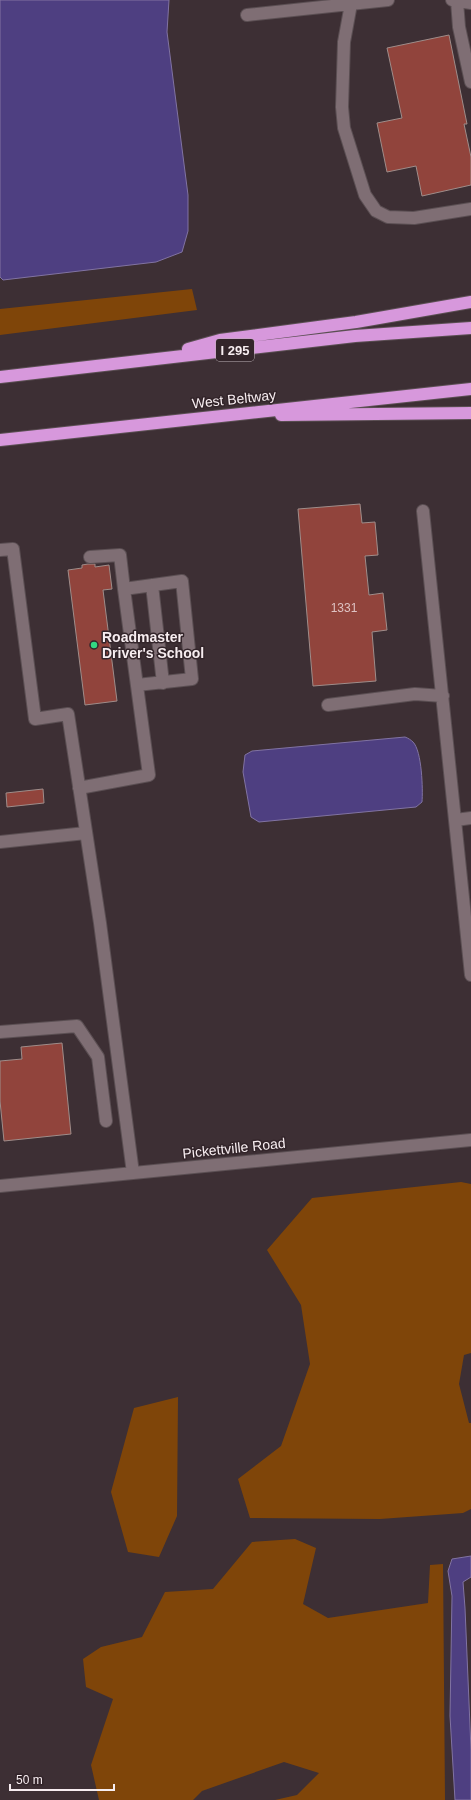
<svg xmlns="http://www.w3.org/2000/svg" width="471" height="1800" font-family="Arial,sans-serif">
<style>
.green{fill:#7f4509}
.water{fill:#4e3f81;stroke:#8173a2}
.building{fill:#91443c;stroke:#9f8d8a}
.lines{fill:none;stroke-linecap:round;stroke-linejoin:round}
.minor-casing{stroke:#5b4f53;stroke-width:14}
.highway-casing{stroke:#5b4f53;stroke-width:14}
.minor{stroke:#7f6e74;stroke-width:12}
.highway{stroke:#d798dc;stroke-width:12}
.poi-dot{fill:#33d882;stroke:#33252a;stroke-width:1.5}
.labels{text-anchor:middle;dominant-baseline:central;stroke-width:3;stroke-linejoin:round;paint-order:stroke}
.number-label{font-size:12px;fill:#dec3c3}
.shield{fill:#33252a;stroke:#bcb1b5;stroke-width:1}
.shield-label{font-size:13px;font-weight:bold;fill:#f7edf0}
.street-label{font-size:14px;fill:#f7edf0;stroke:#33252a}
.poi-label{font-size:14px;font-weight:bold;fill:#f7edf0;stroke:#33252a;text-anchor:start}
</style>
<rect width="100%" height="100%" fill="#3d2f34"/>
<path class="green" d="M192,289L197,310L0,335V309Z
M461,1182L471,1184V1353L464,1355L459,1384L469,1423H471V1509L463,1513L380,1519L250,1518L238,1479L281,1446L310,1364L301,1305L267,1250L312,1198Z
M178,1397L177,1516L159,1557L128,1552L111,1492L134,1408Z
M295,1539L316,1548L303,1604L328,1618L428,1603L430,1565L443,1564L445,1800H275L297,1795L319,1773L284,1762L202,1791L193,1800H99L91,1765L113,1699L86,1687L83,1659L101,1647L142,1637L165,1592L213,1589L252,1542Z"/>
<path class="water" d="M0,0H169L167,32L188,195V231L182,252L156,262L3,280L0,277Z
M405,737C408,738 411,740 413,742C422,751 423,790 422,802L416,807L259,822L251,817L243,772L245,755L252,751Z
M471,1556V1577L463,1582L465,1608L471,1750V1800H455L450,1716L452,1596L448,1571L452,1559Z"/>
<path class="building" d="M449,35L467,124H464L471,157V185L422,196L416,166L387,172L377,123L402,118L387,48Z
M360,504L362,523L375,522L378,555L365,556L369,595L383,593L387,630L372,632L376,681L313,686L298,509Z
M88,564H95V567L109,565L112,589L103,590L117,701L85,705L68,570L82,568V565Z
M43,789L44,803L7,807L6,793Z
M62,1043L71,1134L4,1141L0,1101V1061L22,1059L21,1047Z"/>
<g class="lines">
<defs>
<path id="minor" d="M452,0L471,3
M457,1L459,27L471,82
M351,4L344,42L342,107L344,128L365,195L376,211L388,217L414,218L471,209
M247,15L388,0
M423,511L471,975
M0,550L13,549L35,719L68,714L100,923L133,1173
M90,557L120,555L124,589
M152,585L163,683
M328,705L415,694L443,696
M79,788L149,775L124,589L182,581L192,679L137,685
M456,820L471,818
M0,842L86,833
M0,1032L77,1026L98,1057L106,1121
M0,1186L471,1140"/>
<path id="highway" d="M188,349L220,340L356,322L471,302
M0,377L355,336L471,328
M281,415L471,413
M0,440L471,389"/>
</defs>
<use href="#minor" class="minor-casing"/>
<use href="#highway" class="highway-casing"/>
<use href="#minor" class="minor"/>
<use href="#highway" class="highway"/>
</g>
<circle class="poi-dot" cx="94" cy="645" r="4"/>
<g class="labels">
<g class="number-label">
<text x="344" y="608">1331</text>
</g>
<rect class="shield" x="216" y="339" width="38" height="22" rx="3"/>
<g class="shield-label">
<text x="235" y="350">I 295</text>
</g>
<g class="street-label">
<text transform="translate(234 399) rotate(-6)">West Beltway</text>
<text transform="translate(234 1148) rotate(-6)">Pickettville Road</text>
</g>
<g class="poi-label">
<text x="102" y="637">Roadmaster<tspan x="102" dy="16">Driver's School</tspan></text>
</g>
</g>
<path d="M10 1784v6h104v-6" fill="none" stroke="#f7edf0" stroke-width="2"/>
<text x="16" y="1784" font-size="12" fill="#f7edf0" stroke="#33252a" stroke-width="3" paint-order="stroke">50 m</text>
</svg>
